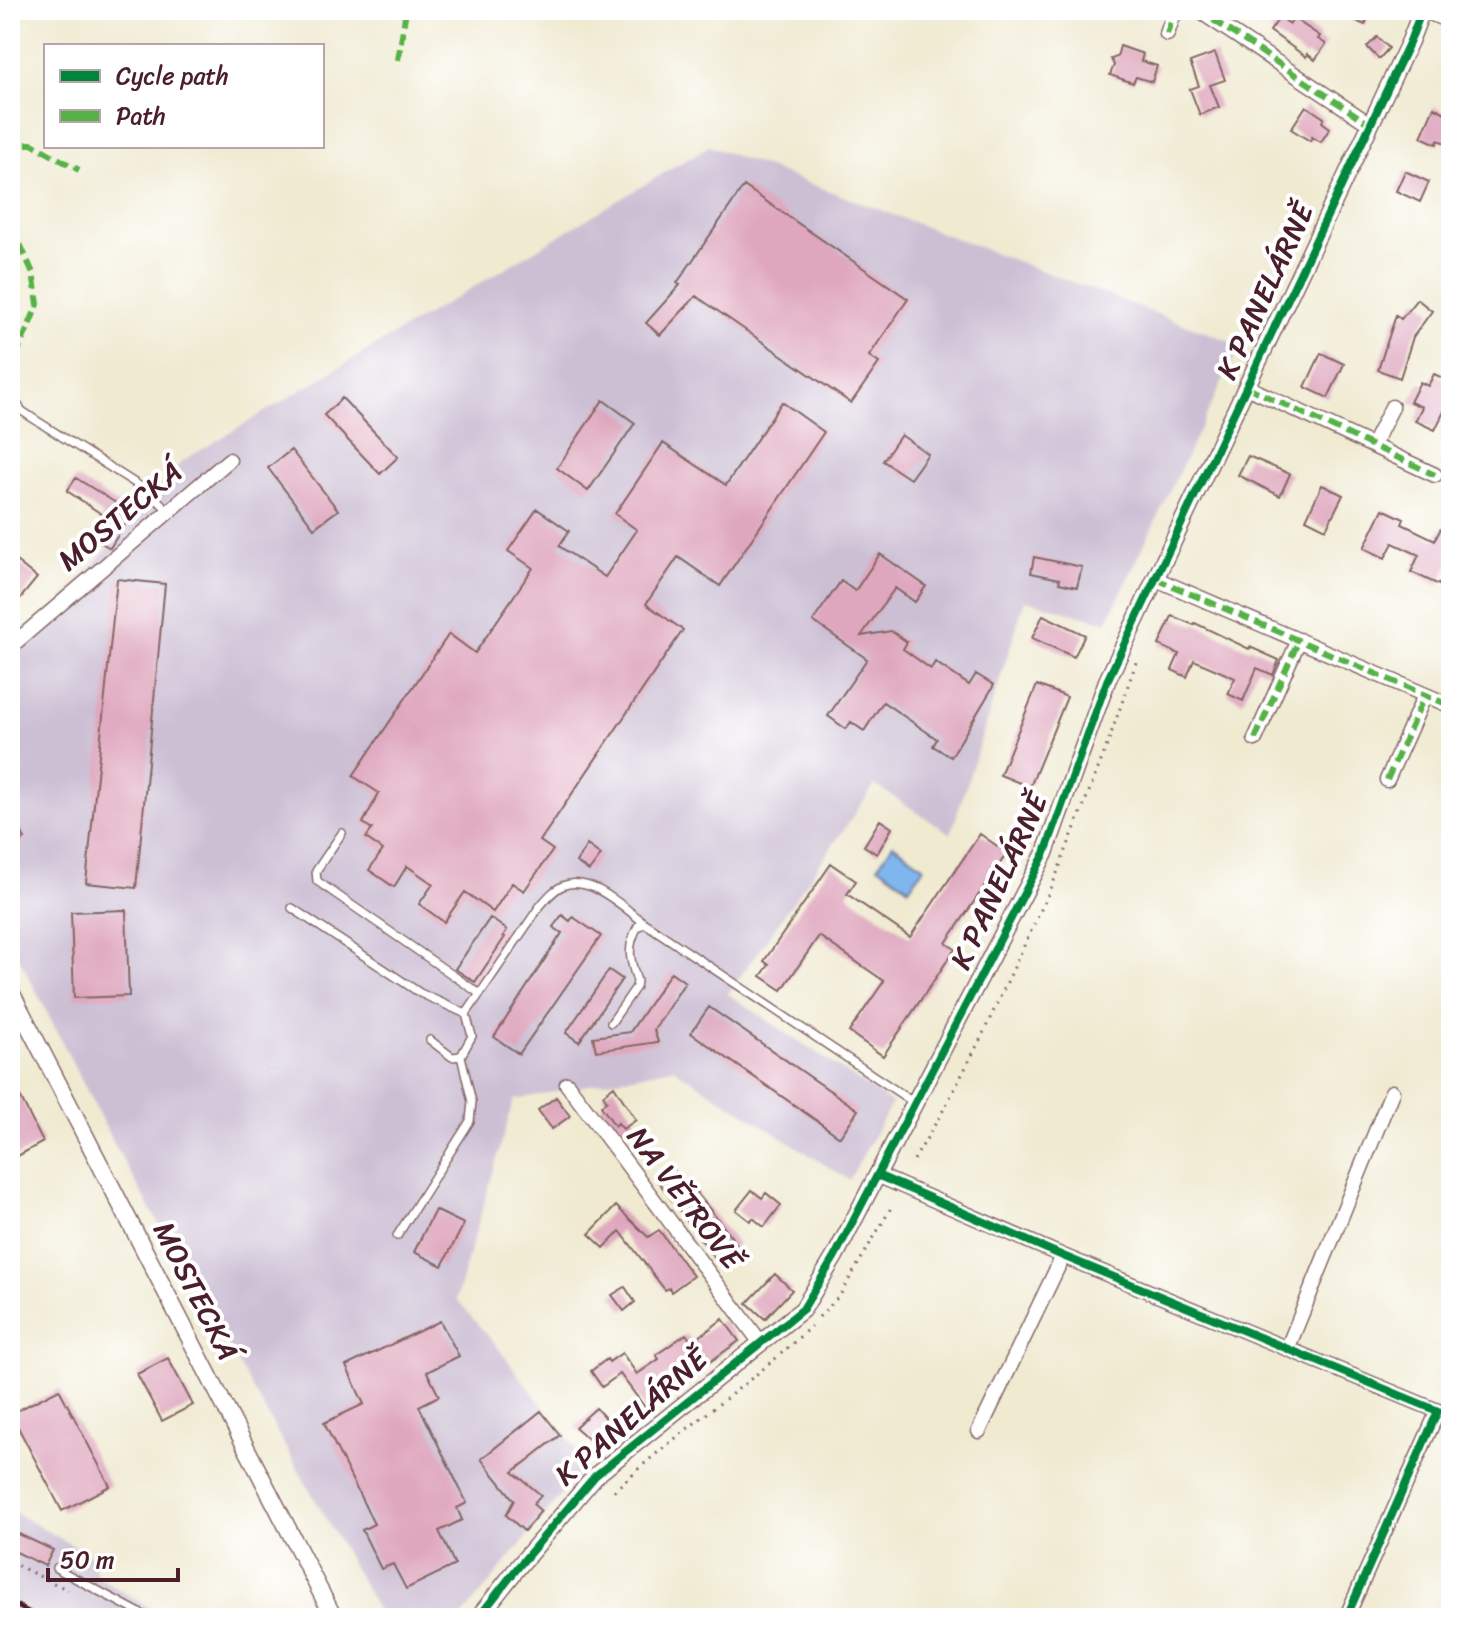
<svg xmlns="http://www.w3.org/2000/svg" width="1461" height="1628" font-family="Sriracha,sans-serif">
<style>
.industrial{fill:#ccbfd4}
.water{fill:#7fb6ee;stroke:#646a8c;stroke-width:2}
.building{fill:#dfa7be}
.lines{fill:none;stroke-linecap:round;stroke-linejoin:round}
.service-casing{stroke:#846665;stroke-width:10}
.minor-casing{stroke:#846665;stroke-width:17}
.tertiary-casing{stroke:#846665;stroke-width:19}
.path{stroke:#846665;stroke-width:3;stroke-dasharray:2 6;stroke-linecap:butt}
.service{stroke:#fff;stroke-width:7}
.minor{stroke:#fff;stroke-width:14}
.tertiary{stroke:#fff;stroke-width:16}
.rail{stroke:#4a1f2b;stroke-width:5}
.quiet{stroke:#57b146;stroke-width:6;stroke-dasharray:12 6;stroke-linecap:butt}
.cycleway-casing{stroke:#fff;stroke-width:13}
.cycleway{stroke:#00873e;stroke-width:8}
.labels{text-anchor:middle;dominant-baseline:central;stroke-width:8;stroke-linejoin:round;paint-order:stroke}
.street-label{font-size:30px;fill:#4a1f2b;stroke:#fff}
</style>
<rect width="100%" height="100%" fill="#fff"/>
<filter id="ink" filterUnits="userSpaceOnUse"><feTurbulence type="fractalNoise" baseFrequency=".0125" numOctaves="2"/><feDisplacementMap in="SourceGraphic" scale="16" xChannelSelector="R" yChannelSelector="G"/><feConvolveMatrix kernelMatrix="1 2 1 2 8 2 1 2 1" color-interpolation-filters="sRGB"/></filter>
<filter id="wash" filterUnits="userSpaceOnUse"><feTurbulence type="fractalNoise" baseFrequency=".006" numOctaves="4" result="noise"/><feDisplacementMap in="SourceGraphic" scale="32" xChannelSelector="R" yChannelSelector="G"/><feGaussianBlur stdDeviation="1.8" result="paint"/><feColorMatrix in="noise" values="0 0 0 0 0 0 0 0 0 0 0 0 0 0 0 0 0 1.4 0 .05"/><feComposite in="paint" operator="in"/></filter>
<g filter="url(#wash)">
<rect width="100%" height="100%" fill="#f0ead1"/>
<path class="industrial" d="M709,146L1240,345L1107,622L1025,600L951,834L875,785L728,994L892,1103L849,1180L673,1068L514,1100L456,1299L495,1344L587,1463L461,1618H382L114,1144L10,940V663L181,462Z
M10,1510L90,1555L98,1577L168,1618H10Z"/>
<path class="water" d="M893,844L924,867L909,888L878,866Z"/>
<g id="blocks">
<path class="building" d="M1330,10H1371L1365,25Z
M1280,17L1290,24L1293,18L1320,36L1318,39L1326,44L1315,60L1307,54L1306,57L1270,31Z
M1377,37L1389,48L1379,59L1367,47Z
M1120,46L1143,54L1141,61L1157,66L1152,82L1136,77L1133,83L1110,75L1114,65L1111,59L1117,57Z
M1215,53L1225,80L1210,85L1219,107L1200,115L1190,89L1199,86L1190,62Z
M1306,106L1324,118L1322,122L1330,128L1321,142L1312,137L1310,141L1291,129Z
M1434,107L1449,115L1447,119L1451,121V145L1438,140L1437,144L1421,137Z
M1405,171L1429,182L1420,202L1396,191Z
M744,186L908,299L869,356L879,363L851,403L696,296L660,335L646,323L680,285L677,283Z
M1417,299L1432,311L1413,337L1400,378L1378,370L1396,315L1401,319Z
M1321,353L1344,364L1328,398L1305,387Z
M1434,374L1451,382V397L1435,430L1415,421L1422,407L1410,402L1420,382L1428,386Z
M342,398L398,457L380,474L324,415Z
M603,400L635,423L588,491L557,468Z
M782,402L824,432L720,586L678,557L646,604L683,630L540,841L553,850L524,891L512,883L493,912L465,892L444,922L419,904L433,884L407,866L394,887L369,870L383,850L366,838L372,829L363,823L379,793L353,776L449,634L475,653L533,568L508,551L537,509L569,531L559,546L605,577L637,530L615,514L663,443L726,485Z
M901,435L928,454L910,479L883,461Z
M291,450L338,510L314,528L268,468Z
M1248,456L1290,474L1280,496L1238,475Z
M76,478L132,513L110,548L95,539L99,531L96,529L103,515L67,491Z
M1322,485L1343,495L1326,529L1306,519Z
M1383,509L1404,519L1402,524L1435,540L1441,528L1451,533V560L1439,585L1411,572L1419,555L1393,543L1385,558L1364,548Z
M880,554L926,586L915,602L895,588L861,636L891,631L907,642L903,649L931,669L935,662L969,685L976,674L994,685L951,757L933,746L937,739L883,702L864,731L851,722L846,729L828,716L867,659L813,621L841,581L855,591Z
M10,556L37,578L10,611Z
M1034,557L1082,567L1077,587L1059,583L1060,579L1031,573Z
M117,579L165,584L136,888L86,883Z
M1043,615L1085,635L1074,657L1032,638Z
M1172,616L1194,625L1195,623L1249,649L1250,647L1279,660L1273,675L1257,668L1243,701L1228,694L1235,678L1194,660L1187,677L1172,670L1179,654L1159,645Z
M1037,685L1067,697L1030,787L1000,775Z
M10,807L25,839L10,846Z
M880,820L892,828L877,854L864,846Z
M980,834L1007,853L946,943L955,949L883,1056L849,1032L884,981L819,936L782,990L761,976L769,965L764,961L831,864L856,881L847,894L910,937Z
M587,845L601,855L589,871L576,862Z
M126,910L129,996L74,998L71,912Z
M562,915L570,921L573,917L601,936L519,1054L494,1037L562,933L553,927Z
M490,918L507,930L503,936L505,937L475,982L455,969Z
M609,970L622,979L579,1042L566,1033Z
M671,972L685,982L654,1030L658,1042L596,1051L593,1037L630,1032Z
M709,1007L858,1110L840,1137L691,1033Z
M10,1077L43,1142L14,1158L10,1150Z
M614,1086L636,1120L623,1129L618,1123L615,1126L601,1106L607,1101L603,1095Z
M556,1097L570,1116L552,1129L538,1110Z
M670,1165L689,1191L693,1188L737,1244L716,1260L655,1177Z
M752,1190L762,1198L766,1193L781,1205L764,1227L753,1218L750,1221L736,1210Z
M616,1206L648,1237L659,1230L693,1276L671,1292L669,1288L665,1290L620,1231L604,1248L589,1234Z
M435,1210L464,1224L442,1266L414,1252Z
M775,1274L792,1290L765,1319L747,1303Z
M625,1287L635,1302L624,1311L612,1295Z
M723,1319L739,1341L690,1376L683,1366L659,1380L663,1385L658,1389L664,1397L647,1410L620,1374L602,1387L591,1371L607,1359L609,1362L622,1353L637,1374L659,1359L656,1355L686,1334L692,1342Z
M440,1321L459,1356L427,1372L439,1396L419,1406L467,1503L457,1508L462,1520L439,1531L455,1565L406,1589L393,1564L381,1569L362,1530L374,1524L324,1423L364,1404L346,1366Z
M168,1358L193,1405L162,1421L137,1374Z
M59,1389L110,1486L62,1511L11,1414Z
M596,1408L612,1426L593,1443L575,1427Z
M541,1411L560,1435L513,1472L541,1495L533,1504L541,1511L524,1531L506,1515L514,1500L481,1459Z
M10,1530L53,1550L45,1566L10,1549Z"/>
</g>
</g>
<g filter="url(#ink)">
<use href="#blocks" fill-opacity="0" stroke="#846665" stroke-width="2"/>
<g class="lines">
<defs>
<path id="service" d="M10,394L22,411L34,419L149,492L169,511
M342,833L316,871L317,881L480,994
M292,908L420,993L466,1014
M611,1023L636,987L637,981C630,960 626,948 638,926L646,924L913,1102
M430,1040L452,1057L461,1056L472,1036L466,1014L540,906C547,898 555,888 565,885C593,876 625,909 646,924
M397,1236L470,1121L472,1102L461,1056
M56,1568L149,1618"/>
<path id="minor" d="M1198,10L1371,125
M1423,10L1451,22
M1167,34L1175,10
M1247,387L1435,475
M1373,445L1392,407
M1156,579L1451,706
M10,647L229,460
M1255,739L1299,640
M1387,780L1425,695
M567,1084L761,1343
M877,1175L1063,1256L1438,1411L1346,1618
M1288,1347L1392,1092
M979,1431L1063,1256"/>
<path id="tertiary" d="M10,990L334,1618
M478,1618L519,1566L595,1476L803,1309L835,1256L1045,853L1107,681L1410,41L1422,10"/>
</defs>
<use href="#service" class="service-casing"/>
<use href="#minor" class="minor-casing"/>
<use href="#tertiary" class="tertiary-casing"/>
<path class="path" d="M914,1160L944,1109L981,1038L1052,886L1105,751L1137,660
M819,1317L840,1295L891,1208
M614,1491C676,1432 750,1386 811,1326
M10,1562L68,1590"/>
<use href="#service" class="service"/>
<use href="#minor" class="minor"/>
<use href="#tertiary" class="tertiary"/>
<path class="rail" d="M10,1602L39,1618"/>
<path class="quiet" d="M1198,10L1371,125
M1423,10L1451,22
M1167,34L1175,10
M398,60L406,10
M10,171L18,144H32L79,170
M10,174L16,235L33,273L38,304L10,370
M1247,387L1435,475
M1156,579L1451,706
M1255,739L1299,640
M1387,780L1425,695"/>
<defs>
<path id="cycleway" d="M877,1175L1063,1256L1438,1411L1346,1618
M478,1618L519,1566L595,1476L803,1309L835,1256L1045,853L1107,681L1410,41L1422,10"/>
</defs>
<use href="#cycleway" class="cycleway-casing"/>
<use href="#cycleway" class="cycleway"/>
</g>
</g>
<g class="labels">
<g class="street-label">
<text transform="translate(1265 291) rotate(-65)">K PANELÁRNĚ</text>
<text transform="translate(120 516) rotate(-40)">MOSTECKÁ</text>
<text transform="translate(999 881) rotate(-65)">K PANELÁRNĚ</text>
<text transform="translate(685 1198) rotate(53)">NA VĚTROVĚ</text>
<text transform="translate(196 1291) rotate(63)">MOSTECKÁ</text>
<text transform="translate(631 1417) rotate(-41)">K PANELÁRNĚ</text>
</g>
</g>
<rect width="1461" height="1628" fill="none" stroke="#fff" stroke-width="40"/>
<rect x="44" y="44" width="280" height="104" fill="#ffffff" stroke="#b7a5aa" stroke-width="2"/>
<rect x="60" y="70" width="40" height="12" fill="#00873e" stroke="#b7a5aa" stroke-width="2"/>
<text x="116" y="84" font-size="24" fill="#4a1f2b">Cycle path</text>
<rect x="60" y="110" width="40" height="12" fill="#57b146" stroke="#b7a5aa" stroke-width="2"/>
<text x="116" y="124" font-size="24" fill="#4a1f2b">Path</text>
<path d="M48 1568v12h130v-12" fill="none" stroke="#4a1f2b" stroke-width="4"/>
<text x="60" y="1568" font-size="24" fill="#4a1f2b" stroke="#ffffff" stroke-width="6" paint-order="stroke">50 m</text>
</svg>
